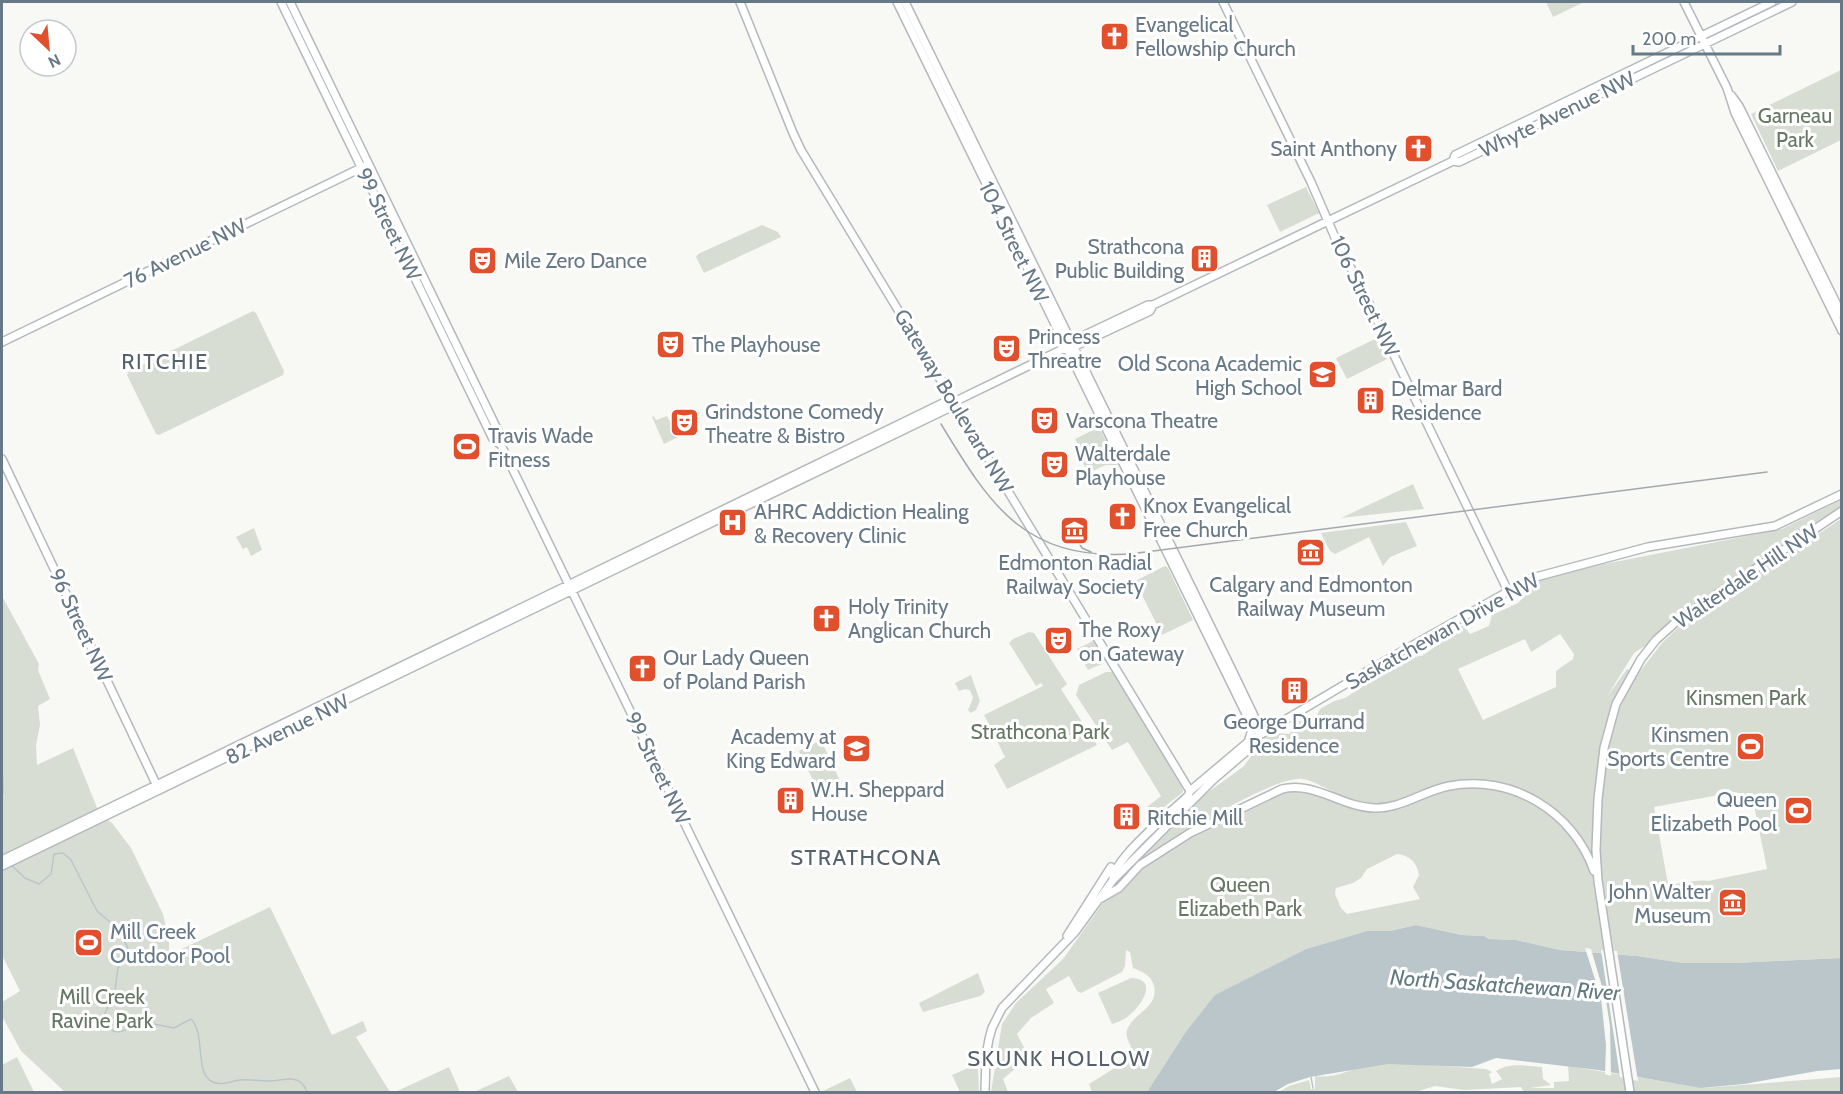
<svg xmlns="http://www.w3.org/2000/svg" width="1843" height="1094" font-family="Cabin,sans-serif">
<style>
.green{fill:#d8ddd4;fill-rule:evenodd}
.water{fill:#bac6ca}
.pier{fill:#f8f8f5}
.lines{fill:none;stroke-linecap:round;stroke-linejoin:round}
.stream{stroke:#bac6ca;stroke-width:1.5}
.secondary-casing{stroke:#b3b9bd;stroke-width:10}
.secondary{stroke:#fff;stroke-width:7}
.tram{stroke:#a2a9ae;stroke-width:1.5}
.labels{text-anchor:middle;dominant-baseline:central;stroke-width:6;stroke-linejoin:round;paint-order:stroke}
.poi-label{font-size:21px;fill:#677986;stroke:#fff;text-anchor:start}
.street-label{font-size:21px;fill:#677986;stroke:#fff}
.park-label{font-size:21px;fill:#667862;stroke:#fff}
.neighbourhood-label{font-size:22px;letter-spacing:1.5px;fill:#55626b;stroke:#fff}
.water-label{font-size:22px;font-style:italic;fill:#637a81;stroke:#fff}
</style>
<rect width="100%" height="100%" fill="#f8f8f5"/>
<path class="green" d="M1546,2H1584L1553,17Z
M1841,70V140L1778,171L1751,114Z
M1306,187L1319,213L1280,232L1267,205Z
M762,225L778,232L781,237L704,273L696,257L698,254Z
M253,311L256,313L284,371L283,375L159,435L156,434L127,375L128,372Z
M1377,338L1387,359L1347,379L1336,358Z
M654,416L656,420L667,416L678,437L664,444L652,417Z
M1099,427L1118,464L1116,467C1105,461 1098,470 1088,473L1076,449L1079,447L1075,439Z
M1413,484L1424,509L1341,518Z
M1841,500V508L1670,624L1648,644L1634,653L1606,698L1627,669L1638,674L1662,643L1682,624L1841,519V958L1734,963H1683L1637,956L1560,950L1516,940L1489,939L1484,936L1462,935L1416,925L1390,931H1367L1306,949L1260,973L1185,1033L1147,1092H1092L1089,1084L1131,1058C1135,1046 1124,1040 1127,1030C1133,1013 1159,1008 1154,986C1151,975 1143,972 1133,968L1130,952L1126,950L1125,966L1122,972L1081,993L1077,991L1069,976L1046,989L1054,1003L1031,1018L1017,1034L1029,1057L1003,1079L1008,1092H991L1002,1024L1016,1003L1063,959L1105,900L1141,869L1209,825L1283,791C1324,783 1350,826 1403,808C1389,802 1373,807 1358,803C1342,799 1317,781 1303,779C1272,775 1164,845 1135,864L1143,853L1204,795L1243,767L1265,738L1274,733L1289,734L1295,728L1294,723L1305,719L1310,723L1314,721L1320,709L1334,701L1345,698L1379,676L1378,671L1405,655L1422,656L1439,644L1449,632L1463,625L1470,634L1489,626L1492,615L1518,603L1540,580L1584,568L1782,529ZM1560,634L1574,654L1573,659L1556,671V687L1483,720L1458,669L1525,639L1531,652ZM1735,792L1747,796L1754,805L1767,869L1708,881C1695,879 1682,885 1668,884L1654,807ZM1397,854C1409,855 1417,862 1419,875L1413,887L1420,899L1347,914L1341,908L1335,894L1336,888L1353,883L1361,878L1367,869Z
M1406,522L1417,546L1390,557L1383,566L1369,537L1335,554L1330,551L1321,533Z
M254,528L262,550L251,556L247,547L243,549L236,537Z
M1165,566L1168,568L1193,620L1162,635L1135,581Z
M2,596L39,664L38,670L50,699L38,706L40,725L36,745L37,765L73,748L100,815L112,823L131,848L163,914L169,941V955L270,907L332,1035L363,1021L367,1031L356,1037L390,1092H65L21,1051L2,1016V1002L20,991L2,955Z
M1029,632L1034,633L1067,684L1061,689L1097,745L1007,789L994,765L1005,757L984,715L1043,686L1041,683L1036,686L1009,643L1013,639Z
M1093,641L1105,660L1102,664L1088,670L1077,649Z
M1106,672H1115L1182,783L1183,792L1153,816L1147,807L1161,796L1128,742L1112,750L1076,695L1079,685Z
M971,675L980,701L976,710L971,713L968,710L973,698L970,690L965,689L959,691L955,683Z
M821,740L841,783L819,793L799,751Z
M978,973L985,992L980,996L923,1012L919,1003Z
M1131,978C1162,979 1138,1010 1126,1018C1122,1021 1116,1022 1112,1024L1098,993Z
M17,1057L34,1092H4L2,1088V1065Z
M1400,1063L1486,1069L1492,1072L1489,1074L1492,1084L1502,1079L1496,1071C1510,1062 1527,1066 1542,1067L1543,1079L1551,1085L1530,1088H1554V1082L1569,1081L1568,1066L1704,1088L1842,1077L1841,1091L1524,1092L1521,1087L1464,1090L1435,1086L1415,1092H1279L1289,1086L1309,1080L1311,1089H1315V1076C1333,1079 1349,1070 1366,1066C1377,1064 1389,1064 1400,1063Z
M975,1065L978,1069L979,1092H960L952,1075Z
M449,1067L460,1092H395Z
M509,1076L518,1092H474Z
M850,1078L857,1092H824L823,1091Z"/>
<path class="water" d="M1793,797L1802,808L1809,803L1812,806L1797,818L1785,804Z
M1416,925L1462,935L1484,936L1489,939L1516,940L1560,950L1637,956L1683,963H1734L1841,958V1069L1817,1071L1744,1084L1701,1088L1598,1070L1496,1058L1472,1067L1388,1064L1310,1077L1288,1084L1274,1092H1147L1185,1033L1215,995L1306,949L1367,931H1390Z
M84,928L90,939L98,937L101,944L85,952L75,932Z"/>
<path class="pier" d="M1585,948L1591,949L1606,1000L1610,1026L1611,1076L1605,1074L1606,1045L1601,998Z
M1601,950L1617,951L1638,1081L1620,1077Z"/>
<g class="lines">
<path class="stream" d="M2,767L3,792L2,796
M10,864L25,878L39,884L51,874L54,854L63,853L71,860L97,911L116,927L127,946L128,950L118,968L115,990L103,1018L113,1031L118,1032L149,1023L174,1028L191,1019C206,1033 194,1075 213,1082C222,1086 231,1081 240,1080C250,1079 258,1081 268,1081C284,1081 300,1072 307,1092
M1311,1077L1313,1088"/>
<defs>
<path id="secondary" d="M281,2L493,439L501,445
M290,2L500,435L501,445L815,1092
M740,2L793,133L801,150L1190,791
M897,2L1248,718L1252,730L1249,739
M905,2L1233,672L1256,720L1259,735
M1223,2L1311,182L1337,242L1362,289L1508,591
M1684,2L1727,88L1735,113L1842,331
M1731,95L1739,106L1842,315
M1453,161L1455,155L1772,2
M2,342L365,166
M1071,348L1150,311L1153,305
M2,459L157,786
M2,860L945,402H954
M2,866L949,408L954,402L1065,348L1070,342L1148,305H1153L1453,161L1459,162L1792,2
M1113,880C1110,862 1173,810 1188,796L1190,791L1248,742L1376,666L1532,578L1648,547L1775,526L1842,494
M1098,900L1119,888L1140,865L1190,833L1282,789C1315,781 1341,807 1374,808C1401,809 1423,791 1449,786C1511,774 1573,811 1594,871
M1067,936L1111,867
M985,1092L986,1056L989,1039L992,1028L1002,1008L1075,932L1113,880L1213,780L1255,744L1259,735
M1630,1092L1598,881L1596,850L1598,799L1604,748L1616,704L1641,659L1656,640L1677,621L1842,511"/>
</defs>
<use href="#secondary" class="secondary-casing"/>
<use href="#secondary" class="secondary"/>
<path class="tram" d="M941,424C990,505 1024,560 1130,554L1767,472
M1075,536L1082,548L1091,552"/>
</g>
<defs>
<symbol id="church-square" viewBox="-11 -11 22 22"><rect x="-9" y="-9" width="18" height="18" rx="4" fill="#e0502c" stroke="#fff"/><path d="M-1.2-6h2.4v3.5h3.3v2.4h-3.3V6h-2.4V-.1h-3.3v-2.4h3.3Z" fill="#fff"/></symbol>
<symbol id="building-square" viewBox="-11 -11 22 22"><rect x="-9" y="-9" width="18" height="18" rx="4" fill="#e0502c" stroke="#fff"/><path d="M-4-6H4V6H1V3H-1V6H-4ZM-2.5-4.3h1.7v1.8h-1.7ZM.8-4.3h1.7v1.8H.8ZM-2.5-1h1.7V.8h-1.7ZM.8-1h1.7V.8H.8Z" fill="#fff"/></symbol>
<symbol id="theatre-square" viewBox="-11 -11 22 22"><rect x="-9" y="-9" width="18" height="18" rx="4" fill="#e0502c" stroke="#fff"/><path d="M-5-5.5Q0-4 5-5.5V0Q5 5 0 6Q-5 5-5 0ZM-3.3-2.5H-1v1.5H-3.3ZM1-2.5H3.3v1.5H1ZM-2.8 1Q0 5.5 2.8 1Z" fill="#fff"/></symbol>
<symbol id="school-square" viewBox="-11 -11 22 22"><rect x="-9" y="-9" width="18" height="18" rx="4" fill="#e0502c" stroke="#fff"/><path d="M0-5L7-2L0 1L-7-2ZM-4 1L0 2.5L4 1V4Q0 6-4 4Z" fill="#fff"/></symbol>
<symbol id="stadium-square" viewBox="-11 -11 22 22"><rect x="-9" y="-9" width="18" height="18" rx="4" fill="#e0502c" stroke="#fff"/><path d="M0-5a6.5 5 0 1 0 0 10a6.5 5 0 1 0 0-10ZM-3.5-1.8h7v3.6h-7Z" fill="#fff"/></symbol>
<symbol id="hospital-square" viewBox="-11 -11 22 22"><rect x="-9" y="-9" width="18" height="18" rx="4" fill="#e0502c" stroke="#fff"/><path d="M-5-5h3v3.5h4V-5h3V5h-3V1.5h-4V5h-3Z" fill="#fff"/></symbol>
<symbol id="museum-square" viewBox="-11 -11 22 22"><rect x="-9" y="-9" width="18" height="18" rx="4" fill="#e0502c" stroke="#fff"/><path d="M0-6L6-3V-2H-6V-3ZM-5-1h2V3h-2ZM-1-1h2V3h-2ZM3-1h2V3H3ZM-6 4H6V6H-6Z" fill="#fff"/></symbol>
</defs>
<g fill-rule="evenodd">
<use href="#church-square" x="1098" y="20" width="33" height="33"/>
<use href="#church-square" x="1402" y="132" width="33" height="33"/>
<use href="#building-square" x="1188" y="242" width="33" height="33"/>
<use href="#theatre-square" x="466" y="244" width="33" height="33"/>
<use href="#theatre-square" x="654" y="328" width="33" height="33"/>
<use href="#theatre-square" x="990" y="332" width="33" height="33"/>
<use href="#school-square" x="1306" y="358" width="33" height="33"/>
<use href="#building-square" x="1354" y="384" width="33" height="33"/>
<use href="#theatre-square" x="1028" y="404" width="33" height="33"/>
<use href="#theatre-square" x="668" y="406" width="33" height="33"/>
<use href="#stadium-square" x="450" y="430" width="33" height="33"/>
<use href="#theatre-square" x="1038" y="448" width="33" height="33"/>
<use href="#church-square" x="1106" y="500" width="33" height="33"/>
<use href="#hospital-square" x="716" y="506" width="33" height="33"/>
<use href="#museum-square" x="1058" y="514" width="33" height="33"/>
<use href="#museum-square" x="1294" y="536" width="33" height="33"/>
<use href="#church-square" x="810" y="602" width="33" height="33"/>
<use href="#theatre-square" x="1042" y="624" width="33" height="33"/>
<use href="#church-square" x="626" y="652" width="33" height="33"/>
<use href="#building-square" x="1278" y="674" width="33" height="33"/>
<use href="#stadium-square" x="1734" y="730" width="33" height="33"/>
<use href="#school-square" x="840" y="732" width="33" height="33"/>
<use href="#building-square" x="774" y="784" width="33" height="33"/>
<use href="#stadium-square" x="1782" y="794" width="33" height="33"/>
<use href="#building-square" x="1110" y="800" width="33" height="33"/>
<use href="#museum-square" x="1716" y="886" width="33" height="33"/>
<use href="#stadium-square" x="72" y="926" width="33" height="33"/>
</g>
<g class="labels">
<g class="poi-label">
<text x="1135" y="24">Evangelical<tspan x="1135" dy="24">Fellowship Church</tspan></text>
<text x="1397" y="148" text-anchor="end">Saint Anthony</text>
<text x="1184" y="246" text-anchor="end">Strathcona<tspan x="1184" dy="24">Public Building</tspan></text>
<text x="504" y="260">Mile Zero Dance</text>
<text x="1028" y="336">Princess<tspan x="1028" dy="24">Threatre</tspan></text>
<text x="692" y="344">The Playhouse</text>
<text x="1302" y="363" text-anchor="end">Old Scona Academic<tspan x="1302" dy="24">High School</tspan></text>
<text x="1391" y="388">Delmar Bard<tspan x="1391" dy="24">Residence</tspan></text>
<text x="705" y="411">Grindstone Comedy<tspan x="705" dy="24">Theatre &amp; Bistro</tspan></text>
<text x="1066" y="420">Varscona Theatre</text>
<text x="488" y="435">Travis Wade<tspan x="488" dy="24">Fitness</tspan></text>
<text x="1075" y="453">Walterdale<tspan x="1075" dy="24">Playhouse</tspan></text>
<text x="1143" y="505">Knox Evangelical<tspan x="1143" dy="24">Free Church</tspan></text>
<text x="754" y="511">AHRC Addiction Healing<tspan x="754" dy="24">&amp; Recovery Clinic</tspan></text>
<text x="1075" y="562" text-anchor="middle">Edmonton Radial<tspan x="1075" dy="24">Railway Society</tspan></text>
<text x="1311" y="584" text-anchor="middle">Calgary and Edmonton<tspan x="1311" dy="24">Railway Museum</tspan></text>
<text x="848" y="606">Holy Trinity<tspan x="848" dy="24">Anglican Church</tspan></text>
<text x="1079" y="629">The Roxy<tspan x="1079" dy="24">on Gateway</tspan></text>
<text x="663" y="657">Our Lady Queen<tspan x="663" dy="24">of Poland Parish</tspan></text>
<text x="1294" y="721" text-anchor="middle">George Durrand<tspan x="1294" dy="24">Residence</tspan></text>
<text x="1729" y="734" text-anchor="end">Kinsmen<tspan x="1729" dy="24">Sports Centre</tspan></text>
<text x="836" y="736" text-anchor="end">Academy at<tspan x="836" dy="24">King Edward</tspan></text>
<text x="811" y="789">W.H. Sheppard<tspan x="811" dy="24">House</tspan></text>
<text x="1777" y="799" text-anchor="end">Queen<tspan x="1777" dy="24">Elizabeth Pool</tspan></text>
<text x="1147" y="817">Ritchie Mill</text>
<text x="1711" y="891" text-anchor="end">John Walter<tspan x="1711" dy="24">Museum</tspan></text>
<text x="110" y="931">Mill Creek<tspan x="110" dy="24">Outdoor Pool</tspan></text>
</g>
<g class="street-label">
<text transform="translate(1557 114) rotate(-26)">Whyte Avenue NW</text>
<text transform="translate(389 224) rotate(64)">99 Street NW</text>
<text transform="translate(1014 242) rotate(64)">104 Street NW</text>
<text transform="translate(185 253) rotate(-26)">76 Avenue NW</text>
<text transform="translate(1365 296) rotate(64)">106 Street NW</text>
<text transform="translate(954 401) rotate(59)">Gateway Boulevard NW</text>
<text transform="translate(1746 576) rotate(-34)">Walterdale Hill NW</text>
<text transform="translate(81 625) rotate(65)">96 Street NW</text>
<text transform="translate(1442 631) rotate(-29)">Saskatchewan Drive NW</text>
<text transform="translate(287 729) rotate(-26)">82 Avenue NW</text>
<text transform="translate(658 768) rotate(64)">99 Street NW</text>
</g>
<g class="park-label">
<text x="1795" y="115">Garneau<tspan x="1795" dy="24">Park</tspan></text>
<text x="1746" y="697">Kinsmen Park</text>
<text x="1040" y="731">Strathcona Park</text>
<text x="1240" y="884">Queen<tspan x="1240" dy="24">Elizabeth Park</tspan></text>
<text x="102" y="996">Mill Creek<tspan x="102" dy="24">Ravine Park</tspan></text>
</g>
<g class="neighbourhood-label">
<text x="165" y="361">RITCHIE</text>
<text x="866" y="857">STRATHCONA</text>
<text x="1059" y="1058">SKUNK HOLLOW</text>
</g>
<g class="water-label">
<text transform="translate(1505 985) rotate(4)">North Saskatchewan River</text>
</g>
</g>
<rect width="1843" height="1094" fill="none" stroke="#677986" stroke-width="6"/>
<g transform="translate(48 48) rotate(154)"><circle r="28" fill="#ffffff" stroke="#c2c9cf" stroke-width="1.5"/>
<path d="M0-4.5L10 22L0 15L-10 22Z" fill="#e0502c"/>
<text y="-9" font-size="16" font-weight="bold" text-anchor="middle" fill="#677986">N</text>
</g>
<path d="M1633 45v9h147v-9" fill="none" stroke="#677986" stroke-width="3"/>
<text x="1642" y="45" font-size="18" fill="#677986" stroke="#ffffff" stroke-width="4.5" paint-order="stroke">200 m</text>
</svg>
